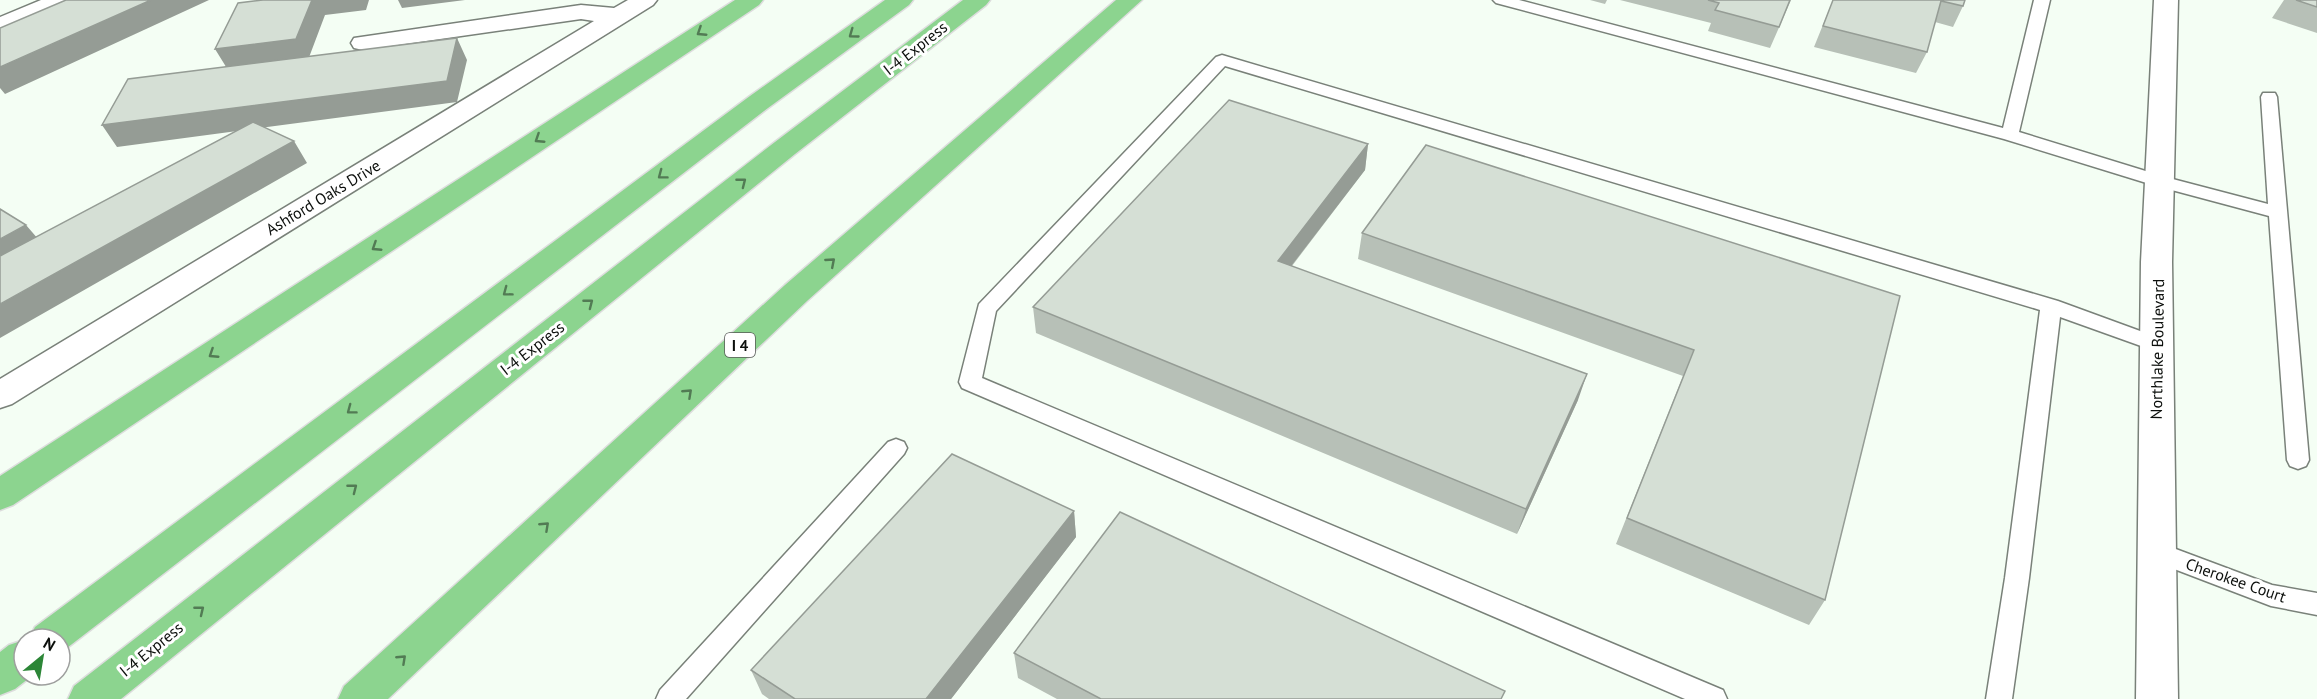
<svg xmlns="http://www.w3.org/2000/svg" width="2317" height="699" font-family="'PT Sans',sans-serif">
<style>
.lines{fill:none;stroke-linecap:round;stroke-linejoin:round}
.service-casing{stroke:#798179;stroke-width:3}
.minor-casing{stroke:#798179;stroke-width:3}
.motorway-casing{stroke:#ddd;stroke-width:3}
.service{fill:#fff;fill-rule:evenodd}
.minor{fill:#fff;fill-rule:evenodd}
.motorway{fill:#8cd48f;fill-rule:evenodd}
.wall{fill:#b7c0b7}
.shaded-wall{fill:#959c95}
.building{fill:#d5dfd5;stroke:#959c95;stroke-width:1.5}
.oneway{stroke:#527b54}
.labels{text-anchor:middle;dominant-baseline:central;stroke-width:6;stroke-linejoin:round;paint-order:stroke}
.shield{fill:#fff;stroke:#555755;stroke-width:1.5}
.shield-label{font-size:15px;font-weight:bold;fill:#0c0f0c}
.street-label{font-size:16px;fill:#0c0f0c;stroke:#fff}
</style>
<rect width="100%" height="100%" fill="#f4fef4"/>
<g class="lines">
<defs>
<path id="service" d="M1493,0H1519L2003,128L2034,0H2050L2019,132L2165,177L2268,204L2261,97L2263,93H2275L2277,97L2309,460L2306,466L2298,469L2290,466L2287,460L2269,216L2153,185L2004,139L1496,3Z
M1222,55L2058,301L2162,339L2165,344L2162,349L2155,351L2060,317L2029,578L2012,699H1986L2005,578L2040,310L1225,66L996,311L982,378L1723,690L1727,699H1685L962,388L959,382L979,304L1216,57Z
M896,439L904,442L907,448L904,454L686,699H656L660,690L888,442Z
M2157,542L2272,585L2317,593V615L2271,606L2148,559L2145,552L2148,545Z"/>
<path id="minor" d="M41,0H73L69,5L0,33V17Z
M628,0H657L653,5L12,404L0,408V379L594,21L581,19L363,50L354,48L351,43L354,38L581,5L614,8Z
M2154,0H2178L2172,262L2178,699H2136L2141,262Z"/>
<path id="motorway" d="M735,0H763L759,5L13,505L0,510V476Z
M885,0H913L909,5L768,108L63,651L60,653V639H29L35,627L750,96Z
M963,0H990L986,5L795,154L121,699H68L74,686L775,142Z
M1116,0H1142L807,301L388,699H338L344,686L785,285Z
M24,640V675H33L15,689L0,695V652L9,645Z"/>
</defs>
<use href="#service" class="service-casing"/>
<use href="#minor" class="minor-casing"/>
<use href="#motorway" class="motorway-casing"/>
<use href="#service" class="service"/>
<use href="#minor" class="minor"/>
<use href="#motorway" class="motorway"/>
</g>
<path class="wall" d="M1590,0H1607L1605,4Z
M1620,0H1791L1770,48L1708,31L1711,23Z
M1833,0H1965L1963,6L1953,27L1935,22L1927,52L1916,73L1814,47Z
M2284,0H2317V33L2272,18Z
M1368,144L1365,170L1292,266L1578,400L1517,534L1036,333L1033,307Z
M1362,233L1900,296L1825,600L1809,625L1616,544L1683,376L1358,259Z
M1074,511L1076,537L951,699H769L762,694L751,670Z
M1014,653L1502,699H1057L1018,678Z"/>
<path class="shaded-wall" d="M151,0H209L5,94L0,88V67Z
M312,0H369L366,10L325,15L308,60L228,70L215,49Z
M398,0H465L402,8Z
M457,38L467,60L457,102L117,147L102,125Z
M294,141L307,163L0,338V304Z
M1368,144L1365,170L1275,287L1278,261Z
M26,225L45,247L0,271V239Z
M1587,374L1578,400L1517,534L1526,509Z
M1074,511L1076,537L951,699H926Z"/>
<path class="building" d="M66,0H151L0,67V28Z
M263,0H312L296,39L215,49L238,3Z
M1708,0H1790L1779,27L1715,10L1719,3Z
M1833,0H1965L1963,6L1941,1L1927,52L1823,26Z
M2296,0H2317V7Z
M457,38L447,81L102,125L128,79Z
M1229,100L1368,144L1278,261L1587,374L1526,509L1033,307Z
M253,122L294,141L0,304V256Z
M1426,145L1900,296L1825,600L1627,518L1694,350L1362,233Z
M0,209L26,225L0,239Z
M952,454L1074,511L926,699H795L751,670Z
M1120,512L1505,691L1501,699H1101L1014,653Z"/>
<defs><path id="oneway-chevron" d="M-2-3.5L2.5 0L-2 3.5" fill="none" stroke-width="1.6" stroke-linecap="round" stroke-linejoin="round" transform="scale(1.5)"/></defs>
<g class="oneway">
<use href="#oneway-chevron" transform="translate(701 32) rotate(147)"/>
<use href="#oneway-chevron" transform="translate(853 34) rotate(144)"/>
<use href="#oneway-chevron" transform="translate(539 139) rotate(147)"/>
<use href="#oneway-chevron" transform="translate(662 175) rotate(143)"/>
<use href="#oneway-chevron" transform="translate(742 182) rotate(-38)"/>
<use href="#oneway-chevron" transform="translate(376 247) rotate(147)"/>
<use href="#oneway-chevron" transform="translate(831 262) rotate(-41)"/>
<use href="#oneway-chevron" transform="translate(507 292) rotate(143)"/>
<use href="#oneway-chevron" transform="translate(589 303) rotate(-38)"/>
<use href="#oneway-chevron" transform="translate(213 354) rotate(147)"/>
<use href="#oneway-chevron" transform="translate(688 393) rotate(-43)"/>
<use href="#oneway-chevron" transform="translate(351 410) rotate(143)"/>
<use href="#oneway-chevron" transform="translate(353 488) rotate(-38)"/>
<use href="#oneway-chevron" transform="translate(545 526) rotate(-43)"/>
<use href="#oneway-chevron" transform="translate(200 610) rotate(-39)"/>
<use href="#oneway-chevron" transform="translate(402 659) rotate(-43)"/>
</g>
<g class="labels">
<rect class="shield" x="725" y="333" width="30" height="24" rx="4.5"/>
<g class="shield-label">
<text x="740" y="345">I 4</text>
</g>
<g class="street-label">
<text transform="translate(915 48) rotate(-38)">I-4 Express</text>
<text transform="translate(323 197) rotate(-31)">Ashford Oaks Drive</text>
<text transform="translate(532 348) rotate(-38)">I-4 Express</text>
<text transform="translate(2157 349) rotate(-89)">Northlake Boulevard</text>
<text transform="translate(2236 580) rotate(19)">Cherokee Court</text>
<text transform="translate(151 649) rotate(-39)">I-4 Express</text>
</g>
</g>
<g transform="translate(42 657) rotate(30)"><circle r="28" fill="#ffffff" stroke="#9e9f9e" stroke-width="1.5"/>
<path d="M0-4.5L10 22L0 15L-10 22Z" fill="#2c8637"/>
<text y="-9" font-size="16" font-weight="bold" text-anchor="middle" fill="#0c0f0c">N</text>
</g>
</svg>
